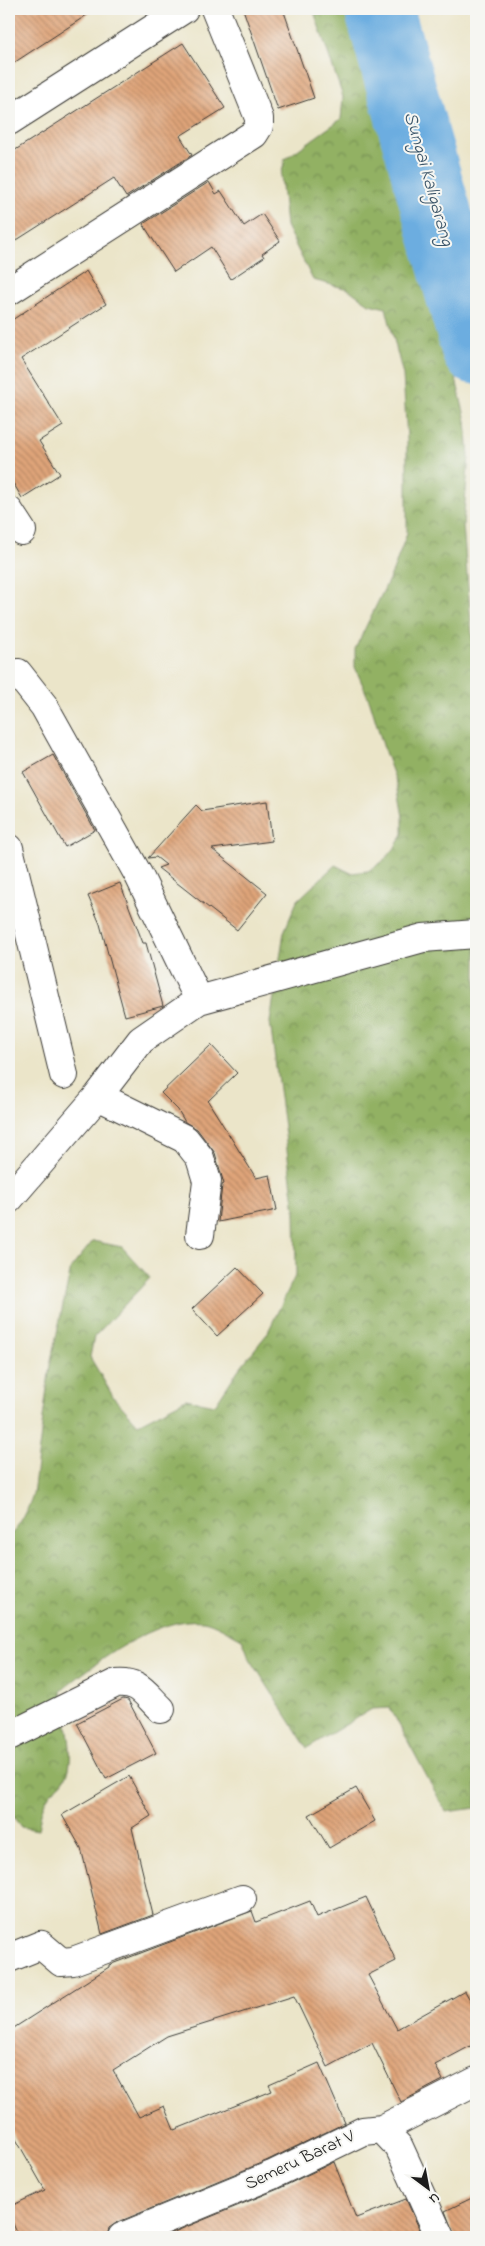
<svg xmlns="http://www.w3.org/2000/svg" width="485" height="2246" font-family="'Indie Flower',sans-serif">
<style>
.forest{fill:url(#forest-crowns);stroke:#576640}
.lines{fill:none;stroke-linecap:round;stroke-linejoin:round}
.river{stroke:#6cade0;stroke-width:69}
.building{fill:url(#building-back-hatch)}
.minor-casing{stroke:#3b3a36;stroke-width:30}
.minor{stroke:#fff;stroke-width:28}
.labels{text-anchor:middle;dominant-baseline:central;stroke-width:4;stroke-linejoin:round;paint-order:stroke}
.street-label{font-size:18px;fill:#1c1c1c;stroke:#f6f6f2}
.water-label{font-size:19px;font-style:italic;fill:#3c566a;stroke:#f6f6f2}
</style>
<defs>
<pattern id="forest-crowns" width="20" height="18" patternUnits="userSpaceOnUse" patternTransform="scale(1.25)"><rect width="20" height="18" fill="#92b164"/><path d="M2 6a3 3 0 1 1 6 0M12 15a3 3 0 1 1 6 0" fill="none" stroke="#768f52"/></pattern>
<pattern id="building-back-hatch" width="6" height="6" patternUnits="userSpaceOnUse" patternTransform="scale(1.25)"><rect width="6" height="6" fill="#dfa479"/><path d="M-1 5l2 2M0 0l6 6M5-1l2 2" fill="none" stroke="#b48562"/></pattern>
</defs>
<rect width="100%" height="100%" fill="#f6f6f2"/>
<filter id="ink" filterUnits="userSpaceOnUse"><feTurbulence type="fractalNoise" baseFrequency=".02" numOctaves="2"/><feDisplacementMap in="SourceGraphic" scale="10" xChannelSelector="R" yChannelSelector="G"/><feConvolveMatrix kernelMatrix="1 2 1 2 8 2 1 2 1" color-interpolation-filters="sRGB"/></filter>
<filter id="wash" filterUnits="userSpaceOnUse"><feTurbulence type="fractalNoise" baseFrequency=".0096" numOctaves="4" result="noise"/><feDisplacementMap in="SourceGraphic" scale="20" xChannelSelector="R" yChannelSelector="G"/><feGaussianBlur stdDeviation="1.12" result="paint"/><feColorMatrix in="noise" values="0 0 0 0 0 0 0 0 0 0 0 0 0 0 0 0 0 1.4 0 .05"/><feComposite in="paint" operator="in"/></filter>
<g filter="url(#wash)">
<rect width="100%" height="100%" fill="#ebe5c9"/>
<path class="forest" d="M313,9H359L408,175L466,421L469,456L463,525L476,686V1808L446,1812L390,1708L372,1709L307,1748L249,1657L242,1639C232,1634 213,1622 203,1621C158,1615 95,1663 61,1691C64,1712 74,1749 69,1769C64,1786 55,1786 48,1797C41,1806 40,1819 38,1830L21,1827L9,1811V1536C22,1525 27,1511 33,1494L50,1365L71,1268L93,1241L122,1247L150,1278L94,1337L90,1357L114,1398L138,1424L186,1399L215,1405L238,1370L267,1334L296,1274L295,1210L270,1022L284,932L297,901L335,865L351,873L368,871L382,862L394,849L403,834V817L397,784L385,752L370,702L355,667V649L393,571L407,533V439L403,375L386,308L369,304L348,289L313,280L286,226L281,175L285,159L341,119L343,97Z"/>
<g class="lines">
<path class="river" d="M379,9L476,350"/>
</g>
<g id="blocks">
<path class="building" d="M9,9H96L9,66Z
M243,9H283L314,98L278,110Z
M183,43L225,108L180,136L192,155L126,197L114,178L9,245V154Z
M209,182L216,194L221,191L244,226L262,214L280,241L262,254L264,257L231,279L211,247L174,272L143,224Z
M86,271L106,304L21,359L63,426L39,441L60,474L22,498L9,476V322Z
M53,755L95,830L65,847L23,772Z
M267,801L272,841L212,849L267,893L237,930L158,868L166,865L156,857L148,858L196,805L202,811Z
M120,883L143,943H146L163,1006L125,1016L100,924L88,896Z
M211,1045L237,1073L208,1101L256,1178L270,1175L277,1210L218,1222L222,1185L224,1184L215,1153L197,1129L185,1122L178,1110L161,1093Z
M237,1267L263,1294L217,1336L192,1309Z
M123,1699L128,1700L156,1753L106,1779L77,1723Z
M129,1776L151,1816L132,1828L153,1915L102,1934L81,1848L62,1815Z
M356,1788L375,1821L329,1848L309,1815Z
M366,1897L396,1961L368,1975L397,2029L465,1991L476,2011V2043L435,2065L443,2080L401,2102L372,2043L328,2067L294,1996L167,2036L113,2070L139,2117L164,2106L174,2130L272,2091L269,2085L319,2063L345,2123L266,2161L116,2223L109,2228L107,2237H19L9,2215V2207L45,2190L9,2127V2031L109,1967V1965L252,1911L256,1922L310,1901L317,1917Z
M334,2162L356,2218L406,2199L423,2237H162L278,2189Z
M476,2196V2237H455L445,2211Z"/>
</g>
</g>
<g filter="url(#ink)">
<use href="#blocks" fill-opacity="0" stroke="#3b3a36" stroke-width="1"/>
<g class="lines">
<defs>
<path id="minor" d="M9,121L184,9
M9,291L254,134L259,126V118L215,9
M9,511L22,531
M18,673L44,706L139,876L199,1000
M9,848L64,1075
M98,1096L185,1139L200,1158L207,1181L200,1235
M9,1199L98,1096L141,1040L199,1000L423,938L476,934
M9,1736L116,1683C140,1681 144,1693 161,1709
M9,1958L41,1945L61,1962L73,1961L242,1899
M382,2129L399,2147L440,2237
M122,2237L272,2175L363,2131L382,2129L476,2081"/>
</defs>
<use href="#minor" class="minor-casing"/>
<use href="#minor" class="minor"/>
</g>
</g>
<g class="labels">
<g class="street-label">
<text transform="translate(300 2161) rotate(-25)">Semeru Barat V</text>
</g>
<g class="water-label">
<text transform="translate(428 179) rotate(74)">Sungai Kaligarang</text>
</g>
</g>
<rect width="485" height="2246" fill="none" stroke="#f6f6f2" stroke-width="30"/>
<g transform="translate(428 2188) rotate(148)" stroke="#f6f6f2" stroke-width="4" paint-order="stroke">
<path d="M0-4L9 19L0 12L-9 19Z" fill="#1c1c1c"/>
<text y="-8" font-size="14" font-weight="bold" text-anchor="middle" fill="#1c1c1c">U</text>
</g>
</svg>
